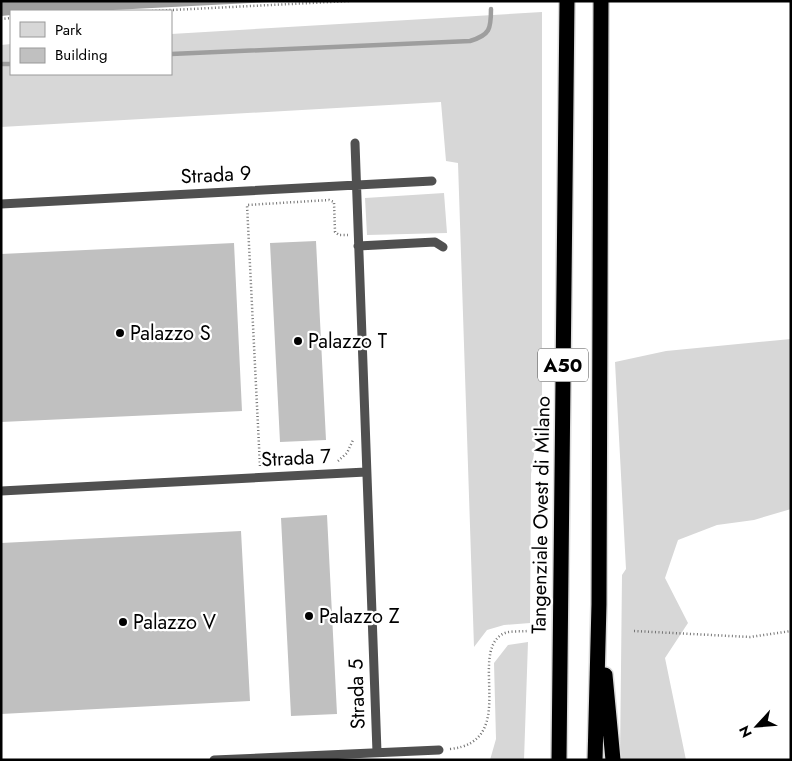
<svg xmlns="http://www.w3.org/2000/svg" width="792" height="761" font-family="Jost,sans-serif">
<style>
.green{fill:#d7d7d7}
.water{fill:#9e9e9e}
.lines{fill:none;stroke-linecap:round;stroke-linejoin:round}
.stream{stroke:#9e9e9e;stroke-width:4.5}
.building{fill:#c0c0c0}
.highway-casing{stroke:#dbdbdb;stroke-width:18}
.path{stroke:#727272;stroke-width:2.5;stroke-dasharray:1 2.5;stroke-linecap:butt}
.lane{stroke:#505050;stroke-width:9}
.highway{stroke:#000;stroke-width:15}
.poi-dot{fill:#000;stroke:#fff;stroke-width:2}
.labels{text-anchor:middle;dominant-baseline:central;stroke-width:4.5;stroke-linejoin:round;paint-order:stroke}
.shield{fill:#fff;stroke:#4c4c4c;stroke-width:1}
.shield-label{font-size:19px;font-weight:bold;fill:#000}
.street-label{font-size:20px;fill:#000;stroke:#fff}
.poi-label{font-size:20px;fill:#000;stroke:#fff;text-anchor:start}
</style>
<rect width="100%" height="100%" fill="#fff"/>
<path class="green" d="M542,12V399L531,474L530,623L504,625L487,630L474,647L458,163L446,161L441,102L1,127V45L11,44V74H171V34Z
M444,193L447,233L367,235L365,198Z
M791,339V509L754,520L717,525L678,540L665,578L688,623L665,658L686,760H620L622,575L626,569L615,362L666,351Z
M528,642L524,760H490L496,739L494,663L508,645Z"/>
<path class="water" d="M1,1H291L93,11H11V15L1,16Z"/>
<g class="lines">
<path class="stream" d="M171,54L470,41C490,35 491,29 491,9
M1,64H11"/>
</g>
<path class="building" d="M316,241L326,440L280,442L270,243Z
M234,243L242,411L1,422V254Z
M327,515L337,714L291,716L281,518Z
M241,531L250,701L1,714V543Z"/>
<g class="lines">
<defs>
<path id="highway" d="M605,675L613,760
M559,760L567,1
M595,760L599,604L601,1"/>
</defs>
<use href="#highway" class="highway-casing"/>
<path class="path" d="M152,11L350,1
M1,19L11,18
M338,461L347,453L353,440
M260,466L247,205L329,200L334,202L335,232L339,235H348
M634,631L750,637L791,631
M450,749C519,742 469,657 501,635C508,630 519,632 527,631"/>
<path class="lane" d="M355,143L377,752
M1,204L432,181
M358,246L435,242L443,247
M1,491L366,472
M214,760L439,750"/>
<use href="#highway" class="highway"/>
</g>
<g class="poi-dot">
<circle cx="120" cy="333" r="5"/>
<circle cx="298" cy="341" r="5"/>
<circle cx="309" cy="616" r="5"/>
<circle cx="123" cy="622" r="5"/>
</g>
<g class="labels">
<rect class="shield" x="538" y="348.5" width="50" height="33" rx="4"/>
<g class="shield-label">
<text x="563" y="365">A50</text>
</g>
<g class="street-label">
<text transform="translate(216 175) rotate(-3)">Strada 9</text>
<text transform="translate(296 458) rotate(-3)">Strada 7</text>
<text transform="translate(541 515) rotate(-89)">Tangenziale Ovest di Milano</text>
<text transform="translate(357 694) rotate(-92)">Strada 5</text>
</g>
<g class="poi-label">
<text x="130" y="333">Palazzo S</text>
<text x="308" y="341">Palazzo T</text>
<text x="319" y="616">Palazzo Z</text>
<text x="133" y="622">Palazzo V</text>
</g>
</g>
<rect width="792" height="761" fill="none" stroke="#000000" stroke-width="5"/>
<rect x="10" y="10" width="162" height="65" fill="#ffffff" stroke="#999999"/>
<rect x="20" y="22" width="25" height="15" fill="#d7d7d7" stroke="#999999"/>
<text x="55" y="35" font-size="15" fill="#000000">Park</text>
<rect x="20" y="48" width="25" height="15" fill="#c0c0c0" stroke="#999999"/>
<text x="55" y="60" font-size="15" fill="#000000">Building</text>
<g transform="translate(757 726) rotate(244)" stroke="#ffffff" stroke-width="4" paint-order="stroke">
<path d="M0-4L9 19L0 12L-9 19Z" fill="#000000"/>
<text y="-8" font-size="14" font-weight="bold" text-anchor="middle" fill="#000000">N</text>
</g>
</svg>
